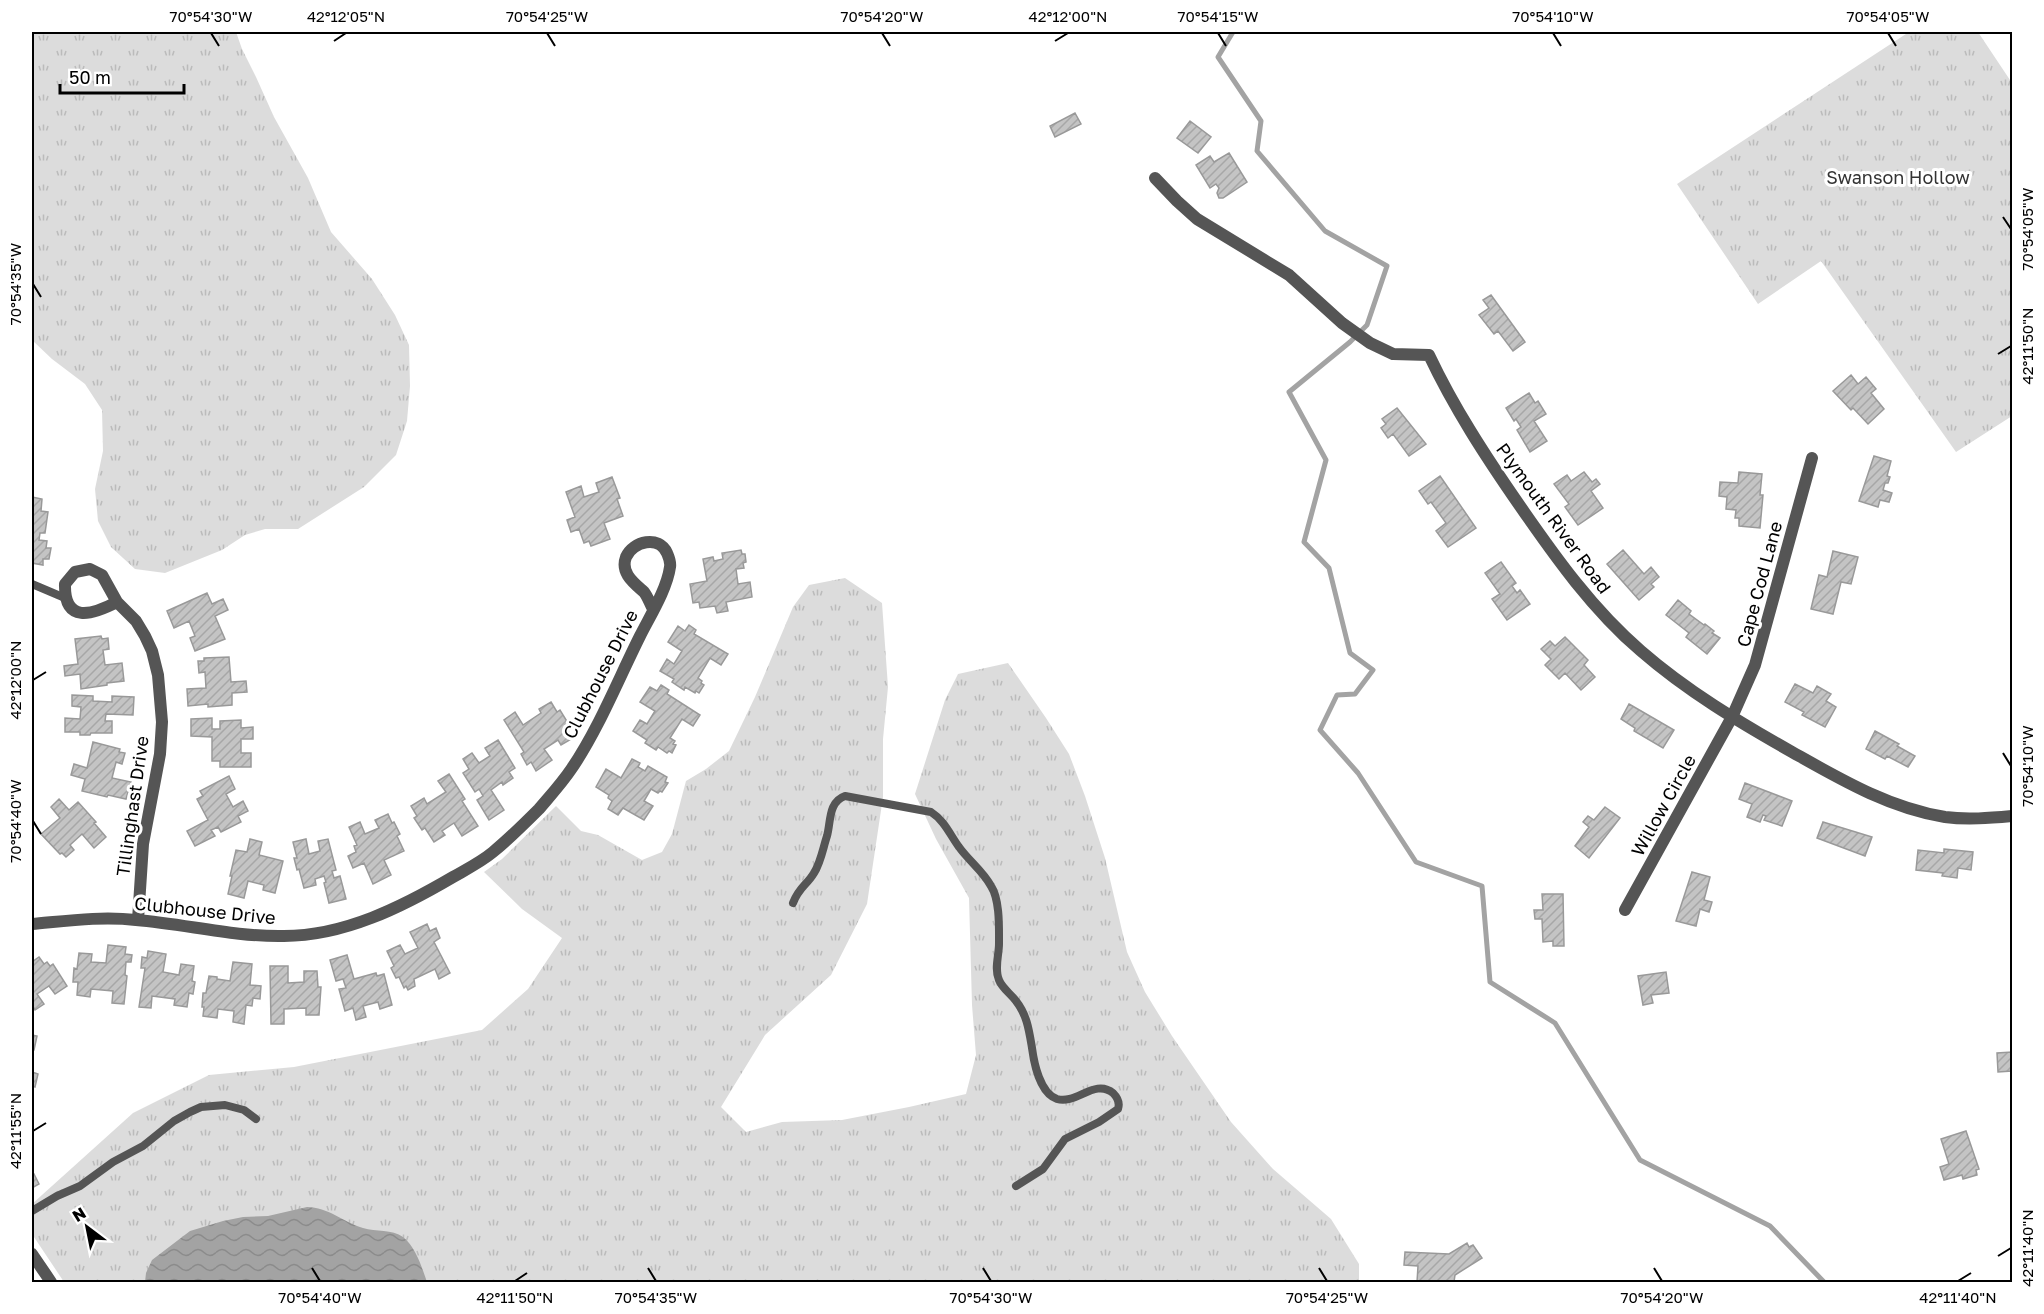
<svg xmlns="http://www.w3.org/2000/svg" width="2044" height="1314" font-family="'Golos Text',sans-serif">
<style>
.grass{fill:url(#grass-tufts)}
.water{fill:url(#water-waves)}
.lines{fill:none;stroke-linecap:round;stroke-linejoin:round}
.stream{stroke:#a3a3a3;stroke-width:5}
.building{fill:url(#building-hatch);stroke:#999;stroke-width:1.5}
.service{stroke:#555;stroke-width:8}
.minor{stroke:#555;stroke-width:12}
.ticks{fill:none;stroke:#000;stroke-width:2}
.labels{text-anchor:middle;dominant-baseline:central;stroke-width:6;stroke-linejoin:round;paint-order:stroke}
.park-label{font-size:18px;fill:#333;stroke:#fff}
.street-label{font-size:18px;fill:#000;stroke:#fff}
.neatline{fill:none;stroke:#000;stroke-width:2}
.ticks-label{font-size:15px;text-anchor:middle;fill:#000}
</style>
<defs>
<pattern id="grass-tufts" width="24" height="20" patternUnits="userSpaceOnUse" patternTransform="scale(1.5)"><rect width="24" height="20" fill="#dcdcdc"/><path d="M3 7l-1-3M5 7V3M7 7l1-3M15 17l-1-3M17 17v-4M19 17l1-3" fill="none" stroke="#bbb"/></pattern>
<pattern id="water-waves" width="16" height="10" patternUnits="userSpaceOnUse" patternTransform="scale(1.5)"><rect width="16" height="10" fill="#a3a3a3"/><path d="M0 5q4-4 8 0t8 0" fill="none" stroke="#8b8b8b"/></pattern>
<pattern id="building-hatch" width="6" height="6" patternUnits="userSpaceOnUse" patternTransform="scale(1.5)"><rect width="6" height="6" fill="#c4c4c4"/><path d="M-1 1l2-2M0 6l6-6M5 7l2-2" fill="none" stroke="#a7a7a7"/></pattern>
</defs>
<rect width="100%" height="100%" fill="#fff"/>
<path class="grass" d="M32,32H236L242,49L256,77L274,117L308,178L331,232L372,279L395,315L409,345L410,386L407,421L396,455L364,487L298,529H265L245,535L222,550L165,573L135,569L111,547L98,521L95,489L103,451L102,410L85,384L52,359L32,340Z
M1909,32H1978L2012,83V416L1956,452L1821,261L1758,304L1677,184Z
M845,578L882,603L888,687L883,739V797L867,904L831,975L765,1035L721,1107L746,1132L782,1122L842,1120L909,1107L966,1094L976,1055L972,1005L969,898L936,839L915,794L945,700L958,674L1008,663L1046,718L1069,754L1085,796L1105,858L1127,952L1145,992L1172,1036L1231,1122L1273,1169L1331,1219L1359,1264V1282H64L32,1234V1204L133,1113L209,1075L294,1067L482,1030L528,989L562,938L522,909L484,872L502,859L556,806L581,831L598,835L642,860L662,852L672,834L686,781L706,769L729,751L755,697L793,607L809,585Z"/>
<path class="water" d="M307,1207C328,1207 343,1222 363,1228C376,1232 392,1229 403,1237C416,1247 422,1268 427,1282H145L146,1273L152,1260L190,1231L223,1221L243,1217L268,1216Z"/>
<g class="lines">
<path class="stream" d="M1233,32L1218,57L1261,121L1257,151L1325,231L1387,266L1367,325L1350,342L1289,392L1326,460L1304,542L1329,568L1350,653L1373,670L1355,694L1337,695L1320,730L1358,773L1416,862L1482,886L1490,982L1555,1023L1640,1160L1770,1226L1824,1282"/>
</g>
<path class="building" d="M1075,113L1081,124L1055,137L1050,126Z
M1190,121L1211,137L1198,153L1177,138Z
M1229,153L1247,182L1223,198H1219L1217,193L1219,188L1216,184L1210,188L1196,165L1210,156L1214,162Z
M1491,295L1525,342L1513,351L1498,331L1494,334L1479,315L1489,308L1483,300Z
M1851,375L1858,384L1866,377L1876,389L1871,393L1884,409L1868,424L1853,408L1851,410L1833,391Z
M1529,393L1535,403L1538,401L1546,414L1534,421L1547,441L1530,452L1517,430L1521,427L1516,419L1514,421L1506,408Z
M1397,408L1426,444L1409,456L1393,434L1388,438L1381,428L1386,424L1382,419Z
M1874,456L1891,461L1887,476L1890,477L1888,483H1885L1883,490L1892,493L1889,502L1880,500L1878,507L1859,501Z
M1584,472L1592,482L1596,479L1600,484L1591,491L1603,508L1578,525L1565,507L1569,504L1554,484L1567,475L1571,481Z
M1739,472L1762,474L1760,495H1763L1760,528L1739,526V518H1735L1736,510L1726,509L1727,497L1719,496L1720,482L1738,483Z
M1440,476L1476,528L1448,547L1436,531L1446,523L1431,502L1428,504L1419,491Z
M612,477L620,498L617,499L623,516L604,523L610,539L591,546L589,541L584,543L579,529L571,532L567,520L575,517L566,492L581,486L584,497L599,492L596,483Z
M32,497L42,499L41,511L48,512L45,533H40L39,540L47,541L46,548H51L49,559H43V565L32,563Z
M741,550L742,554H745L746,562L743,563L744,568L736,569L738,584L750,582L752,597L726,602L728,611L717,613L715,606L700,608L699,602L693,603L690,584L707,581L703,559L713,557L714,561L723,559L722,553Z
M1623,550L1644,574L1651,567L1659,577L1651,584L1654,587L1639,600L1607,564Z
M1833,551L1858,557L1851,584L1841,582L1833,614L1811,609L1819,575L1827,577Z
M1501,562L1516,583L1512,586L1517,593L1520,590L1530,604L1507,620L1492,599L1500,594L1485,573Z
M207,593L212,604L223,599L228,610L215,616L225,639L195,651L190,638L195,636L189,621L174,628L167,611Z
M1678,600L1691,611L1689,614L1704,625L1705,624L1714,631L1712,633L1720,638L1707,654L1686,637L1689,633L1666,615Z
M689,625L696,630L694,634L728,654L721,665L710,658L698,678L702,681L701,683L704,685L699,693L696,691L695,693L685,687L684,690L672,682L674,679L660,671L667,659L674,664L682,651L668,642L678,626L685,631Z
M101,636L102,639L108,638L109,649L103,650L105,665L122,663L124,681L107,683V685L81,689L80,674L65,676L64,666L78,664L75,639Z
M1565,637L1588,660L1584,665L1595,677L1581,690L1565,673L1559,679L1545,665L1551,659L1541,649L1550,641L1555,646Z
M229,657L231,682L246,681L247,692L232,693V705L208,707V704L188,706L187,689L206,688L205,672L199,673L198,661H204V658Z
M1795,684L1813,693L1817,686L1831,694L1826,701L1836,707L1825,727L1802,715L1804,712L1785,702Z
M661,685L669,690L667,694L700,715L693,726L682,719L670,738L675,741L673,744L676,745L672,753L669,751L667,753L658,747L656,750L645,743L647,740L633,731L640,720L647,724L655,711L640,702L650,687L657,691Z
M72,695L93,696V701L112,702V696L134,697L133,715L106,714L105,721H112V733H91L90,735H80V732H65V718L80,719L81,707L72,706Z
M551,702L557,712L560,710L568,723L565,725L573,738L561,745L558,740L544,749L552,760L536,771L531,762L527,765L521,754L524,752L504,720L515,712L523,725L541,713L539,709Z
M1629,704L1674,730L1663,748L1634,731L1635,728L1621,719Z
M212,718V729H220V721L241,720V728L253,727V739H241V753H251V767H220V761H212V737L191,736V719Z
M1875,731L1899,744L1897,746L1915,756L1908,767L1887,756L1885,759L1866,749Z
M498,740L515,768L509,772L513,778L503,785L502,782L491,790L504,810L489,820L477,800L483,796L479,789L475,792L463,773L469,769L463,759L472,753L479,763L490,756L485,748Z
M93,742L120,749L119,752L125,753L122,764L116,762L112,778L131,782L126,799L108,795L107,797L82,791L85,779L71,775L74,764L87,768Z
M632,759L640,763L638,767L645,771L648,766L667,777L665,782L668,783L662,792L660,791L658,793L651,789L644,801L653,806L644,820L623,808L618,815L608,809L612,801L608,798L609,795L596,787L606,769L621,778Z
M449,774L465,799L462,801L478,826L462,836L454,823L442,831L445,835L434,842L425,828L422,830L414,818L417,816L411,806L424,798L427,804L446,792L438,781Z
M229,776L235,789L226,794L233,807L243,801L248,811L238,816L241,822L221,832L218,827L211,830L215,836L195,846L187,831L208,820L197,799L203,796L200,791Z
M1745,783L1792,801L1782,826L1764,820L1766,816L1763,815L1760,822L1747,817L1752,804L1739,799Z
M59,799L69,810L78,802L96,822L94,823L106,837L94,848L82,834L70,845L74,850L66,857L62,853L60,854L41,834L60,818L51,807Z
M1605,807L1620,818L1589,858L1575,846L1589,827L1583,822L1588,816L1594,820Z
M388,814L392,823L394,822L400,834L397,836L404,851L384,860L391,875L373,884L364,863L353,868L348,856L356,852L354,846L357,845L349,827L360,822L365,834L379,828L375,820Z
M1823,822L1872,837L1865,856L1817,838Z
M250,839L262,842L259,855L283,861L275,893L263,890L264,885L248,881L244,898L228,894L232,876H230L236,850L247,852Z
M306,839L309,854L320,851L318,841L328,839L336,870L332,871L334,878L340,876L346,899L329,903L324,883L326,882L324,876L315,879L316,885L304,888L299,869L297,870L294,858H297L293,842Z
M1944,849L1973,852L1971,870L1958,868L1957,878L1942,876L1943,873L1916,870L1918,850L1944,853Z
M1692,872L1710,877L1704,900L1712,902L1709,912L1700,909L1696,926L1676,921Z
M1542,894H1563L1564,946H1553V941L1543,942L1542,919H1535L1534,910H1543Z
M427,924L430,931L436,928L440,938L434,942L450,973L439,979L435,969L414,979L415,986L408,990L406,986L404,988L399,977L396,978L391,968L394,966L387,951L400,945L405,954L418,948L410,932Z
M108,945L126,947L125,954L132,955L131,962H126L125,975L127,976L124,1004L112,1003L113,991L91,989L90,997L77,995L78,982H73L74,968L77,969L79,953L92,954L91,962L106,963Z
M148,951L166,954L163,972L179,975L181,964L194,966L192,981L195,982L193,994L189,993L187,1007L174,1005L175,999L152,996L151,1008L139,1007L145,968H141L142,957L147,958Z
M347,955L354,979L376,973L377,976L384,974L392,1005L380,1009L378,1002L363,1006L366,1017L356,1020L353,1008L345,1011L339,989L346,988L343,979L336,981L330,960Z
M39,957L44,964L47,962L50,966L53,964L67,986L55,994L49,986L37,994L44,1004L35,1010L32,1005V962Z
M233,962L252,964L250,985L261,986L260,999L253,998L252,1006L246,1005L244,1024L233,1022L234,1011L218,1009L217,1018L203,1016L204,1007H202L203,993H206L209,976L217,977V979L230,981Z
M270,966H288V983L304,982V971H317L318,987H321L319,1015H306V1008L284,1009V1024H271Z
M1666,972L1669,993L1651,995L1653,1003L1643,1005L1638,976Z
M32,1035L37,1036L34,1050H32Z
M2012,1052V1071L1998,1072L1997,1053Z
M32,1072L38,1074L35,1087L32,1086Z
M1966,1131L1979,1169L1976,1170L1977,1175L1963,1179L1962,1175L1944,1180L1940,1167L1949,1164L1941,1139Z
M34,1174L39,1184L32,1188V1175Z
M1467,1243L1469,1247L1473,1245L1482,1258L1455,1275L1454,1282H1417L1418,1266L1404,1265L1405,1252L1449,1254Z"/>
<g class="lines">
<path class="service" d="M32,584L65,598
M793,903C799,887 807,885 814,873C821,862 823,848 827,836C831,822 828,802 845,796L931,812C945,821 950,835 959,847C969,861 983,871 991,886C1000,900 999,927 999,944C999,955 994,969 999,980C1002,988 1011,994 1016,1001C1027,1015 1029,1030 1032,1048C1034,1063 1040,1093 1057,1099C1076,1105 1095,1078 1113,1093C1118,1098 1120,1103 1118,1109L1099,1122L1065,1139L1043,1169L1016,1186
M32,1211L57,1196L80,1186L113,1162L143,1146L174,1121L190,1112L201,1107L225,1105L244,1110L256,1119"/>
<path class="minor" d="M1155,178L1177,201L1197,219L1289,275L1342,323L1370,343L1393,354L1429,355C1454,408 1486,457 1520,506C1556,558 1593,610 1641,651C1687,691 1739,722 1792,752C1840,779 1889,808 1945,817C1967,820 1990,818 2012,816
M117,602C92,615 64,624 65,584L75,572L90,569L102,575L117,602L136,621L145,636L152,651L158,675L162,722L160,754L143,844L138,920
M1625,910L1732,717L1755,665L1812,458
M32,924C66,921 101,916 136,920C186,924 234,937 284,936C344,936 402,907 453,877C467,869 481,862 493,852C509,839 524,824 539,809C550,796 562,783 572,768C599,728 618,680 640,636C650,616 667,589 670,567C671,562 669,558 667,553C659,535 633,541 626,557C620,573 634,583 644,592C648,597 650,604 653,609
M32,1254L51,1282"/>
</g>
<path class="ticks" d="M211,33L219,46M547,33L555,46M882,33L890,46M1218,33L1226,46M1553,33L1561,46M1888,33L1896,46M334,41L346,33M1055,41L1068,33M2003,217L2011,229M33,284L41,297M1998,354L2011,346M33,680L46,672M2003,753L2011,766M33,821L41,834M33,1131L46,1123M1998,1256L2011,1248M312,1268L320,1281M648,1268L656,1281M983,1268L991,1281M1319,1268L1327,1281M1654,1268L1662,1281M515,1281L527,1273M1958,1281L1971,1273"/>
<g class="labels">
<g class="park-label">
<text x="1898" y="177">Swanson Hollow</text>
</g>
<g class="street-label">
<text transform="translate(1554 518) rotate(54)">Plymouth River Road</text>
<text transform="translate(1759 584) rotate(-75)">Cape Cod Lane</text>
<text transform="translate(600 674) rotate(-63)">Clubhouse Drive</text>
<text transform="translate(1663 805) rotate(-61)">Willow Circle</text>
<text transform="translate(132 806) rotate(-82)">Tillinghast Drive</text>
<text transform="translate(205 910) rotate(6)">Clubhouse Drive</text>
</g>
</g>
<rect width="2044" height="1314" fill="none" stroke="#ffffff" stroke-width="66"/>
<g transform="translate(87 1227) rotate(328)" stroke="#ffffff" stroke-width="4.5" paint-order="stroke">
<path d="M0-4.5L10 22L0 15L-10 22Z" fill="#000000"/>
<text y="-9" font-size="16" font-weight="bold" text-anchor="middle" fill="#000000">N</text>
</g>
<path d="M60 84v9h124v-9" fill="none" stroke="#000000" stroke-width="3"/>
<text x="69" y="84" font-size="18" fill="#000000" stroke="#ffffff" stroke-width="4.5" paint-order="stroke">50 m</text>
<rect x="33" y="33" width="1978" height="1248" class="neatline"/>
<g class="ticks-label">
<text x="211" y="22">70°54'30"W</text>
<text x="346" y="22">42°12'05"N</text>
<text x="547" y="22">70°54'25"W</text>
<text x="882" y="22">70°54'20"W</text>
<text x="1068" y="22">42°12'00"N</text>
<text x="1218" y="22">70°54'15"W</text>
<text x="1553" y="22">70°54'10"W</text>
<text x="1888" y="22">70°54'05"W</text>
<text transform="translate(2028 229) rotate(-90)" y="5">70°54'05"W</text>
<text transform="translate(16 284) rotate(-90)" y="5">70°54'35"W</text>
<text transform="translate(2028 346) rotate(-90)" y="5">42°11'50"N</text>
<text transform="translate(16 680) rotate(-90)" y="5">42°12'00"N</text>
<text transform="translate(2028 766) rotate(-90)" y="5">70°54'10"W</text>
<text transform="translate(16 821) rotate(-90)" y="5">70°54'40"W</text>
<text transform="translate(16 1131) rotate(-90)" y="5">42°11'55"N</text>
<text transform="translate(2028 1248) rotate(-90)" y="5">42°11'40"N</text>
<text x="320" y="1303">70°54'40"W</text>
<text x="515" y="1303">42°11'50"N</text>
<text x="656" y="1303">70°54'35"W</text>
<text x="991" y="1303">70°54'30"W</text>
<text x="1327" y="1303">70°54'25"W</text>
<text x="1662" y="1303">70°54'20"W</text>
<text x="1958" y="1303">42°11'40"N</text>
</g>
</svg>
